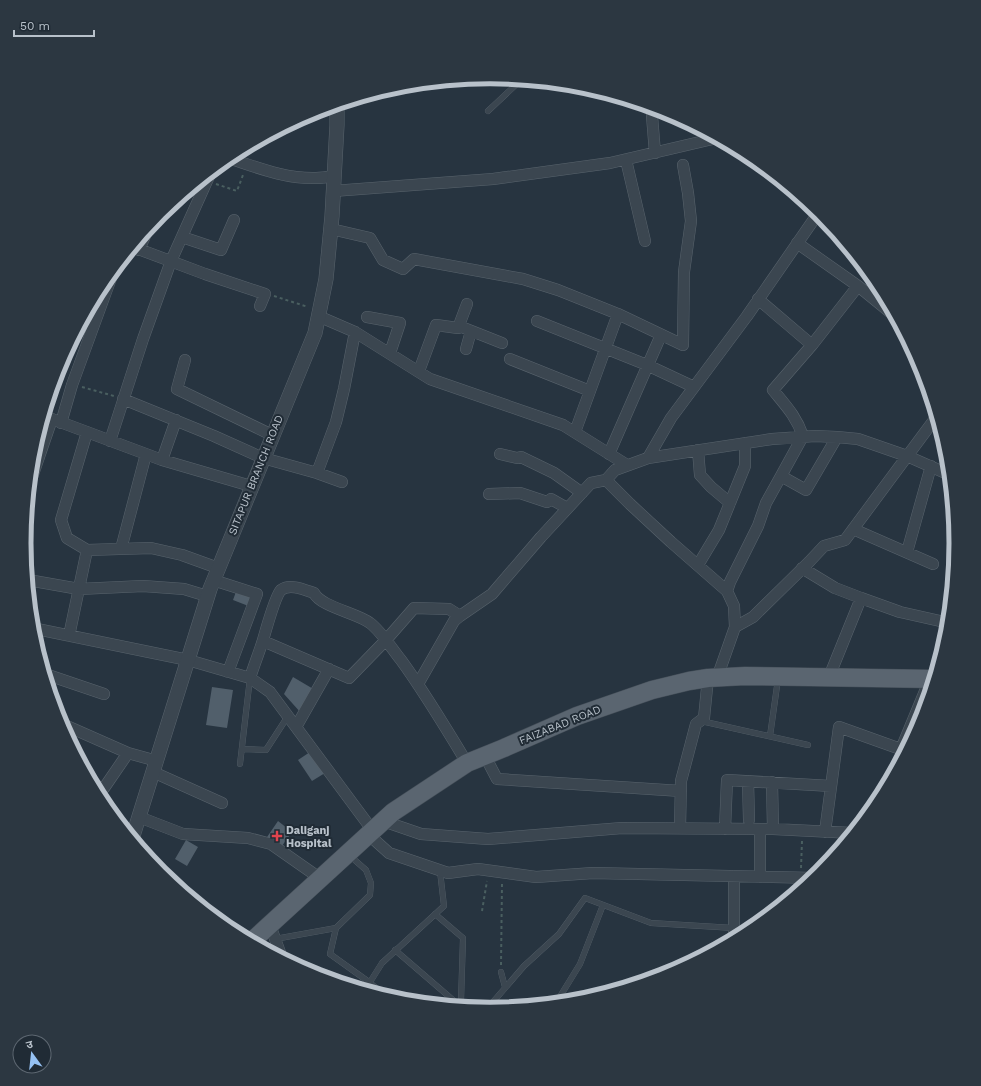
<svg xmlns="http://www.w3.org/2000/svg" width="981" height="1086" font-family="'Work Sans','Noto Sans Devanagari',sans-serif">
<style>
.building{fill:#515f6b}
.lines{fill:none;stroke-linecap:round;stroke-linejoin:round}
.service-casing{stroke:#59646d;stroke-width:6}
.minor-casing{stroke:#59646d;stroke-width:12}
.tertiary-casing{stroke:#59646d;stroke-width:15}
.primary-casing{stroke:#454f59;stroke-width:19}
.path{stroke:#4a5f60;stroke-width:2;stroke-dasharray:3 3;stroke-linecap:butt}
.service{stroke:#3b4650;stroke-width:5.5}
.minor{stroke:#3b4650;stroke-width:11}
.tertiary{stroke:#3b4650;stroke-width:14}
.primary{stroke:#5a6570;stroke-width:18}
.health-dot{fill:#e0444e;stroke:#202b35;stroke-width:1.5}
.labels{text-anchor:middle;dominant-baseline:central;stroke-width:4;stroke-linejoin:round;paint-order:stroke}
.street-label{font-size:11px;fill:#b8c1ca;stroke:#202b35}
.poi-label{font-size:11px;font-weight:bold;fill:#b8c1ca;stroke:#202b35;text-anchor:start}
.rim{fill:none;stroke:#b8c1ca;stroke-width:5}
</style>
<rect width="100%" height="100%" fill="#273440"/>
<path class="building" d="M237,589L255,595L251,607L233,600Z
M293,677L315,690L301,713L284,694Z
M212,687L233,690L227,728L206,725Z
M310,752L325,773L312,781L298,760Z
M278,821L292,832L279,850L265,840Z
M186,840L198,847L187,866L175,859Z"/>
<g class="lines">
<defs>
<path id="service" d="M488,111L521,80
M701,721L808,745
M770,736L778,679
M242,749L266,750L288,716
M240,764L250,678
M435,914L463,938L461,1001L459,1005
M336,928L330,954L369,982L386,996
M734,931H750
M275,939L336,928L370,895L371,883L366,870L349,855
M395,950L460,1006
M501,972L505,987
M646,976L674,971
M365,990L382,963L444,906L440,871
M556,1003L580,964L603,905
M487,1009L524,966L559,934L585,898L651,923L734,928"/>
<path id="minor" d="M654,107L652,116L655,153
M228,158C256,167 285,179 316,178C322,178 328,177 334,176
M626,160L645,241
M333,191L493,179L610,163L717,138
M331,229L370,238L383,260L403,269L414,259L523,279L558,290L618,314L683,345L684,272L691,221L688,193L683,165
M182,237L221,250L234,220
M797,243L858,286L896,317
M133,247L205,274L265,294L260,306
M139,250L148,229
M868,294L878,283
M758,299L812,345
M318,316L355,332L430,379L563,425L627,465
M367,317L400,323L390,353
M537,321L647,365L694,387
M459,326L502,343
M466,349L471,331
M510,359L590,391
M185,360L177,389L272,435
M419,371L436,325L458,328L467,304
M123,399L214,436L263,458L317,473L336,422L344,389L355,332
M44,416L162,460L251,486
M61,423L72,385L114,270
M575,432L618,314
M110,441L143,339L171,261L211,172
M698,450L700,475L711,487L730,503
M500,454L517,458L521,457L554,473L582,493
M609,454L661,335
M648,458L671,418L747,316L819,212
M162,460L176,420
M317,473L342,482
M781,476L806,490L837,437
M606,480L630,504L671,542L727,591L734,606L735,627L717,678
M30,483L52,419
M489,494L520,493L547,502L551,499L567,508
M853,529L933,564
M121,549L146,454
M87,550L151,548L182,555L218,568
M907,552L931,466
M698,565L719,530L745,466V443
M802,568L835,588L861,598L900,612L949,623
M952,574H954
M28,580L79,589L143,586L184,589L207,596
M213,580L257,594L228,672
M727,591L730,582L758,526L766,503L781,476L803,436C796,416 786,406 773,390L812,345L858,286
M735,627L753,617L809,562L824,546L845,540L937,416
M32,628L188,660L250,678L270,692L373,831
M69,636L87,550L67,538L61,520L87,432
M263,641L349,678L386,640L414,608L449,609L460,616
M45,674L104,694
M829,677L861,598
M250,678C254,665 259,653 263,640C266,630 275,596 281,590C290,583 305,590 314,593C321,607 357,613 370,623C381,631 392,649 401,660C425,693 446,728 467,763
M418,684L454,621L460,616L492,594L541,537L591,483L606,480L615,470L648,458L772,439L815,436L837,437L858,439L907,456L950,475
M60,723L128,753L157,761
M296,727L329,669
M901,749L930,679
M485,756L497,779L681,791
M153,772L222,803
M748,781L749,820
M772,782L773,829
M93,785L104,788L128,753
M139,817L183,834L248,838L271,844L321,879
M383,821L421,834L488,839L622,828L773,829L853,833
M680,828L681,781L696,724L704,718L708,678
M725,829L727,780L831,786
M760,829V877
M825,832L839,727L906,751
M369,835L389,853L448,873L478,869L536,877L593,873L815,878
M734,876V939
M270,925L282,958"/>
<path id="tertiary" d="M132,839L210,589L315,333L326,279L332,216L337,125V104"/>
<path id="primary" d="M251,942L393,812L467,763L504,748L577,716L652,690L689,681L708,678L745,676L934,679"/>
</defs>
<use href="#service" class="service-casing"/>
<use href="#minor" class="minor-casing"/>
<use href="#tertiary" class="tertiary-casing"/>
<use href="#primary" class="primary-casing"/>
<path class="path" d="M216,184L237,191L243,175
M274,296L308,307
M82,387L114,396
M801,868L802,841
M482,911L487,881
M501,965L502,883"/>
<use href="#service" class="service"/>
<use href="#minor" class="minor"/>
<use href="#tertiary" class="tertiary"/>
<use href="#primary" class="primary"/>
</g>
<path class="health-dot" d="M275 830h4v4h4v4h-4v4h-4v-4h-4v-4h4z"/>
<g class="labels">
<g class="street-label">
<text transform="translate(256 475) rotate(-68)">SITAPUR BRANCH ROAD</text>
<text transform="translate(560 725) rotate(-22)">FAIZABAD ROAD</text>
</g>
<g class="poi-label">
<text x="286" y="830">Daliganj<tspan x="286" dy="13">Hospital</tspan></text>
</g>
</g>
<path d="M0 0H981V1086H0ZM31 543a459 459 0 1 1 918 0a459 459 0 1 1-918 0Z" fill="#2c3741" fill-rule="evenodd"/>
<path class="rim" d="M31 543a459 459 0 1 1 918 0a459 459 0 1 1-918 0Z"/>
<g transform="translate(32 1054) rotate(345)"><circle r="19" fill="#202b35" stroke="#5d6771"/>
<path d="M0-3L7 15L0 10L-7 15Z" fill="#95c1f3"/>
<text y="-6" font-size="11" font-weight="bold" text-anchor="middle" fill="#b8c1ca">उ</text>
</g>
<path d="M14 30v6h80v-6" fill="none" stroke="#b8c1ca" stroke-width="2"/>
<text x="20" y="30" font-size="12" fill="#b8c1ca" stroke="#202b35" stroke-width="3" paint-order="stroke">50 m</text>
</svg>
